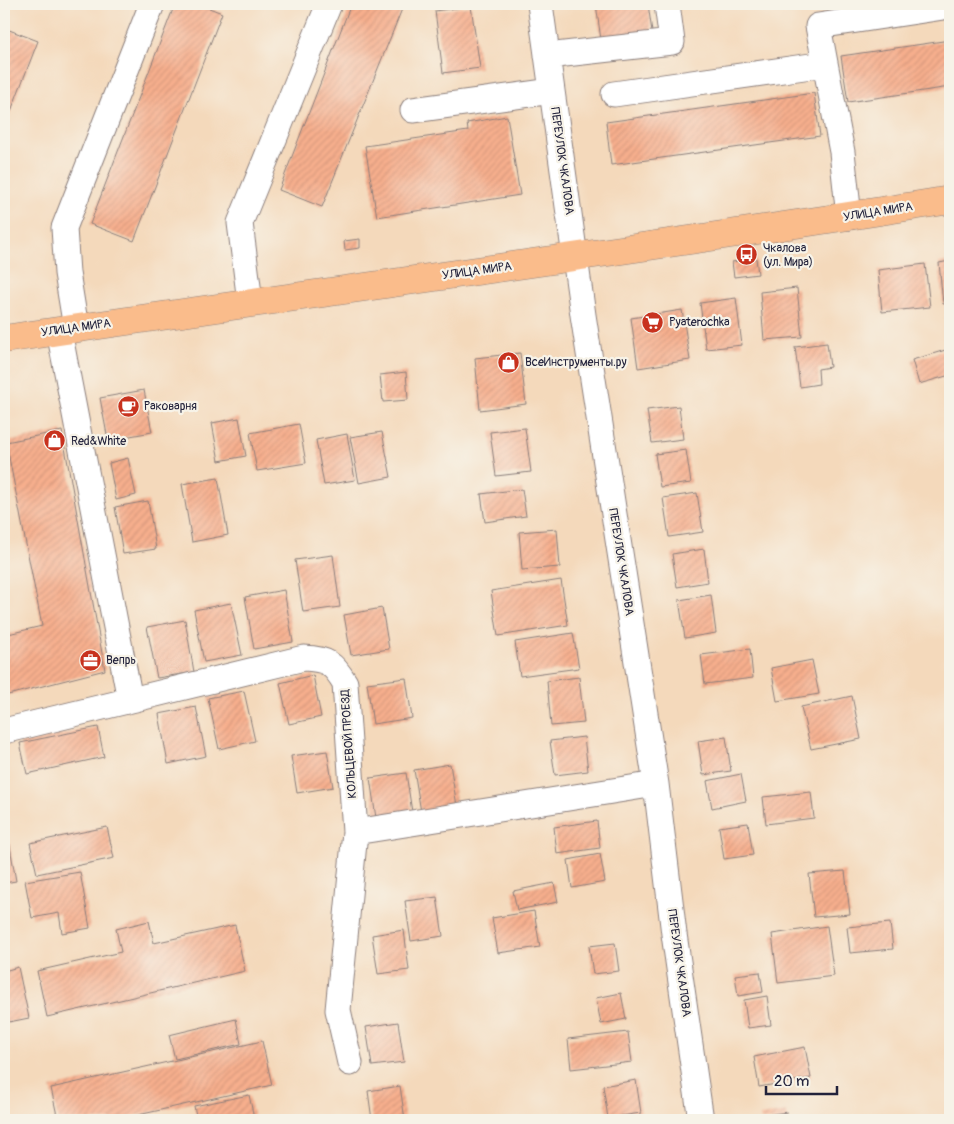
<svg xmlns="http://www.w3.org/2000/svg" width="954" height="1124" font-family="Pangolin,sans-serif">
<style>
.building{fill:url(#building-hatch)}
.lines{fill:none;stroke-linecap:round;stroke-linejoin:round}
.minor-casing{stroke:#8b7e7b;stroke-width:27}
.major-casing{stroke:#8b7e7b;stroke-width:29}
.minor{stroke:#fff;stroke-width:25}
.major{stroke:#fabc8b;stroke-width:28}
.labels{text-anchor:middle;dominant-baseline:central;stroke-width:4.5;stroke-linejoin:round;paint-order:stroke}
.street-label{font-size:12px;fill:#22223b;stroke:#f7f3e8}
.poi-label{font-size:12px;fill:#22223b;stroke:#f7f3e8;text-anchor:start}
</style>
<defs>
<pattern id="building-hatch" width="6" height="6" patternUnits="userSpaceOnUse" patternTransform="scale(1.25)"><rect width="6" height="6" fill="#f7af8d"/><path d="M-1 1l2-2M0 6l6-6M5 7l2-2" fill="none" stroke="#d3967b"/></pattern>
</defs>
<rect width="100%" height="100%" fill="#f7f3e8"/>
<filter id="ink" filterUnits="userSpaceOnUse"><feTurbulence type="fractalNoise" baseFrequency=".02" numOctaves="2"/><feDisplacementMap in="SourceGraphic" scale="10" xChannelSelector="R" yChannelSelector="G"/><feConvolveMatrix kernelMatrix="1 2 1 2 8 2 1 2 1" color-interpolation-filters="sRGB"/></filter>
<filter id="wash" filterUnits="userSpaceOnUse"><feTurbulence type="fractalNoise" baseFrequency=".0096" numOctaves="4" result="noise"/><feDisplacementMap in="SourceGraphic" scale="20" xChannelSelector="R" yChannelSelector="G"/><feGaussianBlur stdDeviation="1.12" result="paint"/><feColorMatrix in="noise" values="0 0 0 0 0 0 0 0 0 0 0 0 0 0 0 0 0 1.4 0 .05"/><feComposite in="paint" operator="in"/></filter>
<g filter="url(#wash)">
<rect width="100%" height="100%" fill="#f4d9bb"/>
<g id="blocks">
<path class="building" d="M175,4H199L222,13L134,241L90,224Z
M351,4H404L322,207L279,190Z
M596,4H648L652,32L601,40Z
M471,6L480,68L443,73L435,11Z
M4,28L38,41L4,129Z
M950,40V87L848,102L841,56Z
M814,93L820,136L611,165L606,122Z
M507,116L520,195L377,217L365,146L468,131L467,123Z
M360,239V248L345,250L344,241Z
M756,258L758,274L734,277L732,262Z
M950,261V303L943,304L939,263Z
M925,264L930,307L882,312L878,270Z
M797,288L802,337L764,340L760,292Z
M736,298L742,345L706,349L700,303Z
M682,310L690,360L638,368L631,318Z
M827,343L830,367L818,369L819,384L800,387L795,347Z
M949,349L950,375L919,384L912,360Z
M520,353L526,404L480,410L475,358Z
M406,372L408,400L383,402L380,375Z
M144,390L152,432L108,440L100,398Z
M679,406L683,439L652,443L647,410Z
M239,418L246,456L219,461L212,423Z
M299,424L306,463L257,471L250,433Z
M525,428L531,472L496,476L490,432Z
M62,431L105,670L4,696V635L42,626L6,442Z
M382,432L391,477L359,483L350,437Z
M347,434L355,480L324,485L316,440Z
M686,450L691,483L660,487L655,454Z
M128,458L136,495L116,500L109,463Z
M218,478L228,535L192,542L182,484Z
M522,489L526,516L485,522L481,494Z
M697,493L703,532L669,537L663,498Z
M148,501L156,549L123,554L115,507Z
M557,529L560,567L522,570L519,532Z
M704,549L708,582L677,587L672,554Z
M333,555L340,607L303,612L295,560Z
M561,580L568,625L498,636L491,591Z
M284,590L293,642L254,649L245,597Z
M711,595L716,633L685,638L679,600Z
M231,603L242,655L204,662L194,610Z
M382,608L389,649L351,655L344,615Z
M185,620L194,672L157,678L147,627Z
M573,633L579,668L520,676L515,642Z
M750,649L753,678L705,684L701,655Z
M812,660L819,694L777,701L771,668Z
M313,675L321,717L289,724L280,683Z
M579,677L584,723L551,726L547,681Z
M406,678L412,718L373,724L367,683Z
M244,691L255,741L219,749L208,698Z
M852,696L861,739L811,749L801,707Z
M196,707L206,756L168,764L159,714Z
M98,727L104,757L27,774L20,743Z
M584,737L588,771L555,775L550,741Z
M726,737L731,771L703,775L698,741Z
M327,751L333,787L297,793L291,756Z
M450,764L457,806L421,812L414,770Z
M406,773L412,812L376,818L370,778Z
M741,774L746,801L712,808L707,781Z
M811,792L814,818L766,824L763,797Z
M597,821L600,848L557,854L554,827Z
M748,823L753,855L724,859L719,827Z
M107,827L114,858L37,874L30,843Z
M9,841L16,881L4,883V842Z
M600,854L605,882L572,888L568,860Z
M845,871L850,914L814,917L809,874Z
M80,872L90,928L62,933L59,913L32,918L25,881Z
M554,883L558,902L517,910L513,891Z
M437,897L443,936L411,941L405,901Z
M534,911L540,947L498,953L492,918Z
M149,921L154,943L235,925L245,971L47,1017L37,971L121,952L116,929Z
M890,923L893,949L850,953L847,927Z
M827,926L834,976L778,983L772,934Z
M404,930L409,970L378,974L372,935Z
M615,943L619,971L593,974L589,946Z
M18,967L29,1018L4,1023V971Z
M760,972L763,992L738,996L735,975Z
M621,993L626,1019L601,1024L596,998Z
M767,996L771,1025L748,1028L744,1000Z
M236,1019L241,1044L175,1059L169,1035Z
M398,1022L404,1062L372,1066L366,1027Z
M628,1032L632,1062L571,1069L568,1039Z
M262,1041L272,1085L116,1120H58L51,1088Z
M805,1047L811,1078L759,1087L754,1057Z
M636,1080L641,1113L608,1118L603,1086Z
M400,1086L405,1120H372L368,1091Z
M249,1095L254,1118L244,1120H197L194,1106Z
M787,1112L788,1120H761L760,1116Z"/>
</g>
</g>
<g filter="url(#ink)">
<use href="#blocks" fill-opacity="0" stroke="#8b7e7b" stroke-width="1"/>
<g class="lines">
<defs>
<path id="minor" d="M540,4L583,315L656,784L674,934L701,1120
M547,56L672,42L667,4
M614,94L825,64
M413,110L552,91
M849,217L842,152L818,26L950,6
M250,302L240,223L329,4
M76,328L67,273L64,228L152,4
M59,331L130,700
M4,731L304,658C327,659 333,663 345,683L355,832L656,784
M350,1063L338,1010L355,832"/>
<path id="major" d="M4,339C319,292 635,251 950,200"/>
</defs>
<use href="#minor" class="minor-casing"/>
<use href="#major" class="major-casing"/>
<use href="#minor" class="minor"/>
<use href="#major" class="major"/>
</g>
</g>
<defs>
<symbol id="bus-disc" viewBox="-11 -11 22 22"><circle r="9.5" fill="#c8321e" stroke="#f7f3e8"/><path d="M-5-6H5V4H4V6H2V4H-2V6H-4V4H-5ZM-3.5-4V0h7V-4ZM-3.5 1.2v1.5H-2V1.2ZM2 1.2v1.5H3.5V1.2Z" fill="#fff"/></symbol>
<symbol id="supermarket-disc" viewBox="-11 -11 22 22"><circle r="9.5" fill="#c8321e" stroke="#f7f3e8"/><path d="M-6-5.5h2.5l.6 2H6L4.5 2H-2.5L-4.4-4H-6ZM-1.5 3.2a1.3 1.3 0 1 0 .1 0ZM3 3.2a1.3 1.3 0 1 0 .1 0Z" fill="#fff"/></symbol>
<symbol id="shop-disc" viewBox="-11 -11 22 22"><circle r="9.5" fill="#c8321e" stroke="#f7f3e8"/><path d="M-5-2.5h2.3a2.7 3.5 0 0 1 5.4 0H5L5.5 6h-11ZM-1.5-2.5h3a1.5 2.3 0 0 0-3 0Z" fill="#fff"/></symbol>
<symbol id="cafe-disc" viewBox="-11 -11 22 22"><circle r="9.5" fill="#c8321e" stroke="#f7f3e8"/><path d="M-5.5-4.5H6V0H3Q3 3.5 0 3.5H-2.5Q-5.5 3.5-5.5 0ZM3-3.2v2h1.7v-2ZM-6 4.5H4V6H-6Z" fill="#fff"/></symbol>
<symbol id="office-disc" viewBox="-11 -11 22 22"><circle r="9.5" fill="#c8321e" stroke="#f7f3e8"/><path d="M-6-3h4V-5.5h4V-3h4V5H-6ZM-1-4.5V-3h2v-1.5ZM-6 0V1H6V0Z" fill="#fff"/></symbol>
</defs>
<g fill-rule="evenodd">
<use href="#bus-disc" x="734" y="242" width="25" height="25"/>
<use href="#supermarket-disc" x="640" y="310" width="25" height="25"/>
<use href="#shop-disc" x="496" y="350" width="25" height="25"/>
<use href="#cafe-disc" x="116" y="394" width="25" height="25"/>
<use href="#shop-disc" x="42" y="428" width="25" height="25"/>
<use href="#office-disc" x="78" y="648" width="25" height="25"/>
</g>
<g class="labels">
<g class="street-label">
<text transform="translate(562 161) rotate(82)">ПЕРЕУЛОК ЧКАЛОВА</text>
<text transform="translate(878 212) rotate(-9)">УЛИЦА МИРА</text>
<text transform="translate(477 271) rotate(-8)">УЛИЦА МИРА</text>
<text transform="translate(76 328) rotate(-8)">УЛИЦА МИРА</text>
<text transform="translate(621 562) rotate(81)">ПЕРЕУЛОК ЧКАЛОВА</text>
<text transform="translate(349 744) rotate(-94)">КОЛЬЦЕВОЙ ПРОЕЗД</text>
<text transform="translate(679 963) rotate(82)">ПЕРЕУЛОК ЧКАЛОВА</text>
</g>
<g class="poi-label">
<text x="763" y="248">Чкалова<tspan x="763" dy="14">(ул. Мира)</tspan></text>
<text x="669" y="322">Pyaterochka</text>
<text x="525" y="362">ВсеИнструменты.ру</text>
<text x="144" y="406">Раковарня</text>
<text x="71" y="441">Red&amp;White</text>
<text x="106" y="660">Вепрь</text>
</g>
</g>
<rect width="954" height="1124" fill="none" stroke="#f7f3e8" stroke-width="20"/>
<path d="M766 1086v8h71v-8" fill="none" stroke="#22223b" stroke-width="2.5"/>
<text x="774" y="1086" font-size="15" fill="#22223b" stroke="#f7f3e8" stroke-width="4" paint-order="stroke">20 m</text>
</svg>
